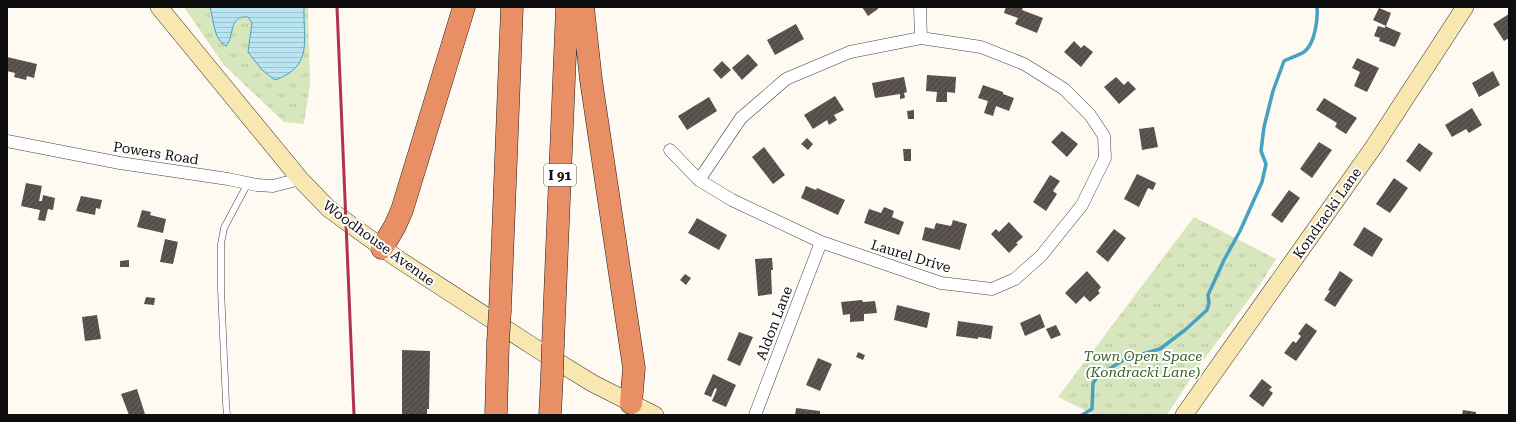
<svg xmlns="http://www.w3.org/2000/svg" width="1516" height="422" font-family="'Roboto Serif',serif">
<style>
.grass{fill:url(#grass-tufts)}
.water{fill:url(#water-rules);stroke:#47a1c2}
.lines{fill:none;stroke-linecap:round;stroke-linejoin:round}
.stream{stroke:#47a1c2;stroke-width:3.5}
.building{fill:url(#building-hatch)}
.lane-casing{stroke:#414141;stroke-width:7}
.street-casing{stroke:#414141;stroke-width:13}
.secondary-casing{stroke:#303030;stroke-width:18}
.highway-casing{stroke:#1f1f1f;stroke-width:23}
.lane{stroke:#fff;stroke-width:6}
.street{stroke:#fff;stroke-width:12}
.secondary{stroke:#f8e7b1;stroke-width:17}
.highway{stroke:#e88f65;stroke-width:22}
.rail{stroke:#b23249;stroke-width:3}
.highway-bridge-casing{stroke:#1f1f1f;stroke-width:23;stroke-linecap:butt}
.highway-bridge{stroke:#e88f65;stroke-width:22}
.labels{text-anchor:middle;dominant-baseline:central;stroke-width:4;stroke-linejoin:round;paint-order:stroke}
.shield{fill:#fff;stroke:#565656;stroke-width:1}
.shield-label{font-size:13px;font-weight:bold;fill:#0e0e0e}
.street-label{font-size:14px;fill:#0e0e0e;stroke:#fff}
.park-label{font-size:14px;font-style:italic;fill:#386124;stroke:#fff}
</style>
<defs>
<pattern id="grass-tufts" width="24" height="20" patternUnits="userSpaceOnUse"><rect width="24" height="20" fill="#d7e6bd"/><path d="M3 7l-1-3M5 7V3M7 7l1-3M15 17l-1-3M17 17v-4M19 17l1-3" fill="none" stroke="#b7c4a1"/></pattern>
<pattern id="water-rules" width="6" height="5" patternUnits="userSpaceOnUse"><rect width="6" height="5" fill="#b9e4f1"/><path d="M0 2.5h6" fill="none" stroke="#9ec2cd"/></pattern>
<pattern id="building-hatch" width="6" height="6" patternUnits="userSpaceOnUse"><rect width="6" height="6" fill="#564e4b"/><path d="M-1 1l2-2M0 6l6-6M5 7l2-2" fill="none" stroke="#696361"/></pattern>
</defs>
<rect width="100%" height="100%" fill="#fef9f1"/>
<path class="grass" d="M184,7H308L310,83L304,124L284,122L223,64Z
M1194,217L1276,259L1261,283L1199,366L1167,415H1095L1058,397Z"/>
<path class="water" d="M210,7H304C303,40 314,66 275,80L262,70L248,52L252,23L248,17C228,15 235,36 226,46C213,39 214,20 210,7Z"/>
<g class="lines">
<path class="stream" d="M1082,415L1092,409L1093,383L1098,376L1125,359L1160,349L1185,330L1207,310L1209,303L1208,295L1224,260L1240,231L1262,182L1266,164L1261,151L1264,127L1273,91L1284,61C1290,58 1299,55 1304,52C1315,44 1318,19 1317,7"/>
</g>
<path class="building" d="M862,7H877L878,9L868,16Z
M1006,7H1023L1022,10L1043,18L1037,33L1015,24L1018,18L1004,13Z
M1379,8L1391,13L1386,26L1373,20Z
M1509,14V38L1504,41L1493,24Z
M796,24L804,39L775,55L767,40Z
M1378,26L1385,28V26L1401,33L1395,47L1379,41L1380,38L1374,36Z
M1074,41L1081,48L1084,45L1093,52L1081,67L1064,52Z
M748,54L758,65L742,80L732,68Z
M7,57L37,64L34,78L27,76L26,80L14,77L15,73L7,71Z
M1357,58L1379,68L1367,92L1354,86L1360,72L1352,68Z
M722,61L731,70L721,79L713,70Z
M1493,71L1500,85L1479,97L1472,83Z
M927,75L956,77L955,93L947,92V102H936L937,92L926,91Z
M904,77L907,92L904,93L905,98L900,99V94L875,98L872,83Z
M1116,77L1124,85L1128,81L1136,89L1119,104L1104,87Z
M983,85L1003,92V94L1014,98L1009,111L996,106L993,116L984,113L988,101L978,98Z
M835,96L844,110L834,115L837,120L829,125L827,120L813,129L804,115Z
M709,97L717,111L687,130L678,116Z
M1324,98L1357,118L1346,134L1335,127L1337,123L1316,110Z
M1472,108L1482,125L1469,133L1466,129L1452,137L1445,125Z
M914,110V119H908L907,111Z
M1154,127L1158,147L1142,150L1139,129Z
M1062,131L1078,144L1067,157L1051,142Z
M807,138L813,144L808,150L801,144Z
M1319,142L1332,150L1312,178L1300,169Z
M1419,143L1433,153L1420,172L1406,161Z
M764,147L785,175L773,184L752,157Z
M903,149H911V161H904Z
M1137,174L1156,183L1153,190L1148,188L1139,207L1124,199Z
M1050,175L1060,181L1053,191L1057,194L1046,211L1033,202Z
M1394,178L1408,188L1390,213L1376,204Z
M26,183L42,186L39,201H42L43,195L55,198L53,210L48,209L45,221L38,220L40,210L21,206Z
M806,186L816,190L817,188L845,200L838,215L801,198Z
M1289,190L1300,198L1282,223L1271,215Z
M81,196L102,200L100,209L96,208L95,215L76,211Z
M884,207L894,211L892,217L904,222L899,235L864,223L869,209L881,213Z
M142,210L151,212L150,215L166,219L163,233L137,227Z
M697,218L727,235L719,250L688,233Z
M953,220L967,224L960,250L922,240L925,227L934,229L936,223L951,226Z
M1009,222L1023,237L1016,243L1018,244L1009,253L991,234L996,229L999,232Z
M1364,227L1383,239L1372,257L1353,245Z
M1114,229L1126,238L1108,262L1096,252Z
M165,239L178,242L173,264L160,262Z
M772,258L773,270H771L772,294L758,296L755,259Z
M129,260V267H120V261Z
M1087,271L1101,287L1098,291L1100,293L1090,302L1084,296L1076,304L1065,293Z
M1340,271L1353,280L1335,307L1324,300L1330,291L1328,290Z
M685,274L691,278L686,285L680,280Z
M146,297L155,298L154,305L144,304Z
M862,300L863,302L875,301L877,313L864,314V321L850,322V314L843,315L841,302Z
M897,305L930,313L927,328L894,320Z
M1040,314L1045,327L1025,336L1020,323Z
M97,315L101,339L85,341L82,317Z
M958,321L993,326L991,339L978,337V339L956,336Z
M1306,323L1317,331L1296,361L1284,353L1293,341L1296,343L1301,336L1298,334Z
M1056,325L1061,335L1051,339L1046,329Z
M739,332L753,337L740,366L727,360Z
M402,350L430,351L429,409H427V415H402Z
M858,352L865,355L863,360L856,357Z
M818,358L832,364L820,391L806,385Z
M713,374L736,385L726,407L712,401L717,389L715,388L711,397L704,394Z
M1262,379L1272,387L1269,390L1273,393L1263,407L1249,396Z
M137,389L145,414L141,415H129L121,394Z
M796,408L820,411V415H795Z
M1463,410L1476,412V415H1462Z"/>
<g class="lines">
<defs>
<path id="lane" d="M227,415L226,403L221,289V244L224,228L248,183"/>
<path id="street" d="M920,7L921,38
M7,141L120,163L228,179L257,185L273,186L300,179
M670,150L699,180L732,200L821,242L941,283L992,289L1015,279L1041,256L1082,205L1105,158L1104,136L1090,115L1064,89L1024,64L981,47L921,38L850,52L786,79L741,118L699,180
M755,415L821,242"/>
<path id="secondary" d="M159,7L300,179L329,209L398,259L537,349L592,383L655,415
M1184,415L1373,148L1465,7"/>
<path id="highway" d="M583,7L591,80L634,368L631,403
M382,248L395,226L402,210L464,7
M500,310L512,7
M553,344L567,7
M496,415L498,342
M550,415L552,376"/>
</defs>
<use href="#lane" class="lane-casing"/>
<use href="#street" class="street-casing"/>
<use href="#secondary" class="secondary-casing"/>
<use href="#highway" class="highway-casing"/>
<use href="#lane" class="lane"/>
<use href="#street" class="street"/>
<use href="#secondary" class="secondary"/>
<use href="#highway" class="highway"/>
<path class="rail" d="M337,7L354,415"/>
<defs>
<path id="highway-bridge" d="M498,342L500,310
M552,376L553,344"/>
</defs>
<use href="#highway-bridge" class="highway-bridge-casing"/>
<use href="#highway-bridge" class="highway-bridge"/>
</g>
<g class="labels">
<rect class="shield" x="544" y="164" width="32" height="22" rx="3"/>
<g class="shield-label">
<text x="560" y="175">I 91</text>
</g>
<g class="street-label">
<text transform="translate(156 153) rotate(9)">Powers Road</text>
<text transform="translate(1327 213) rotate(-55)">Kondracki Lane</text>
<text transform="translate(379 243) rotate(36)">Woodhouse Avenue</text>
<text transform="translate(911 256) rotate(17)">Laurel Drive</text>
<text transform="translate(774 323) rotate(-69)">Aldon Lane</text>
</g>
<g class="park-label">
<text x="1143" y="356">Town Open Space<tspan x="1143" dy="16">(Kondracki Lane)</tspan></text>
</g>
</g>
<rect width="1516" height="422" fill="none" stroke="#0e0e0e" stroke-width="16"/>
</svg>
